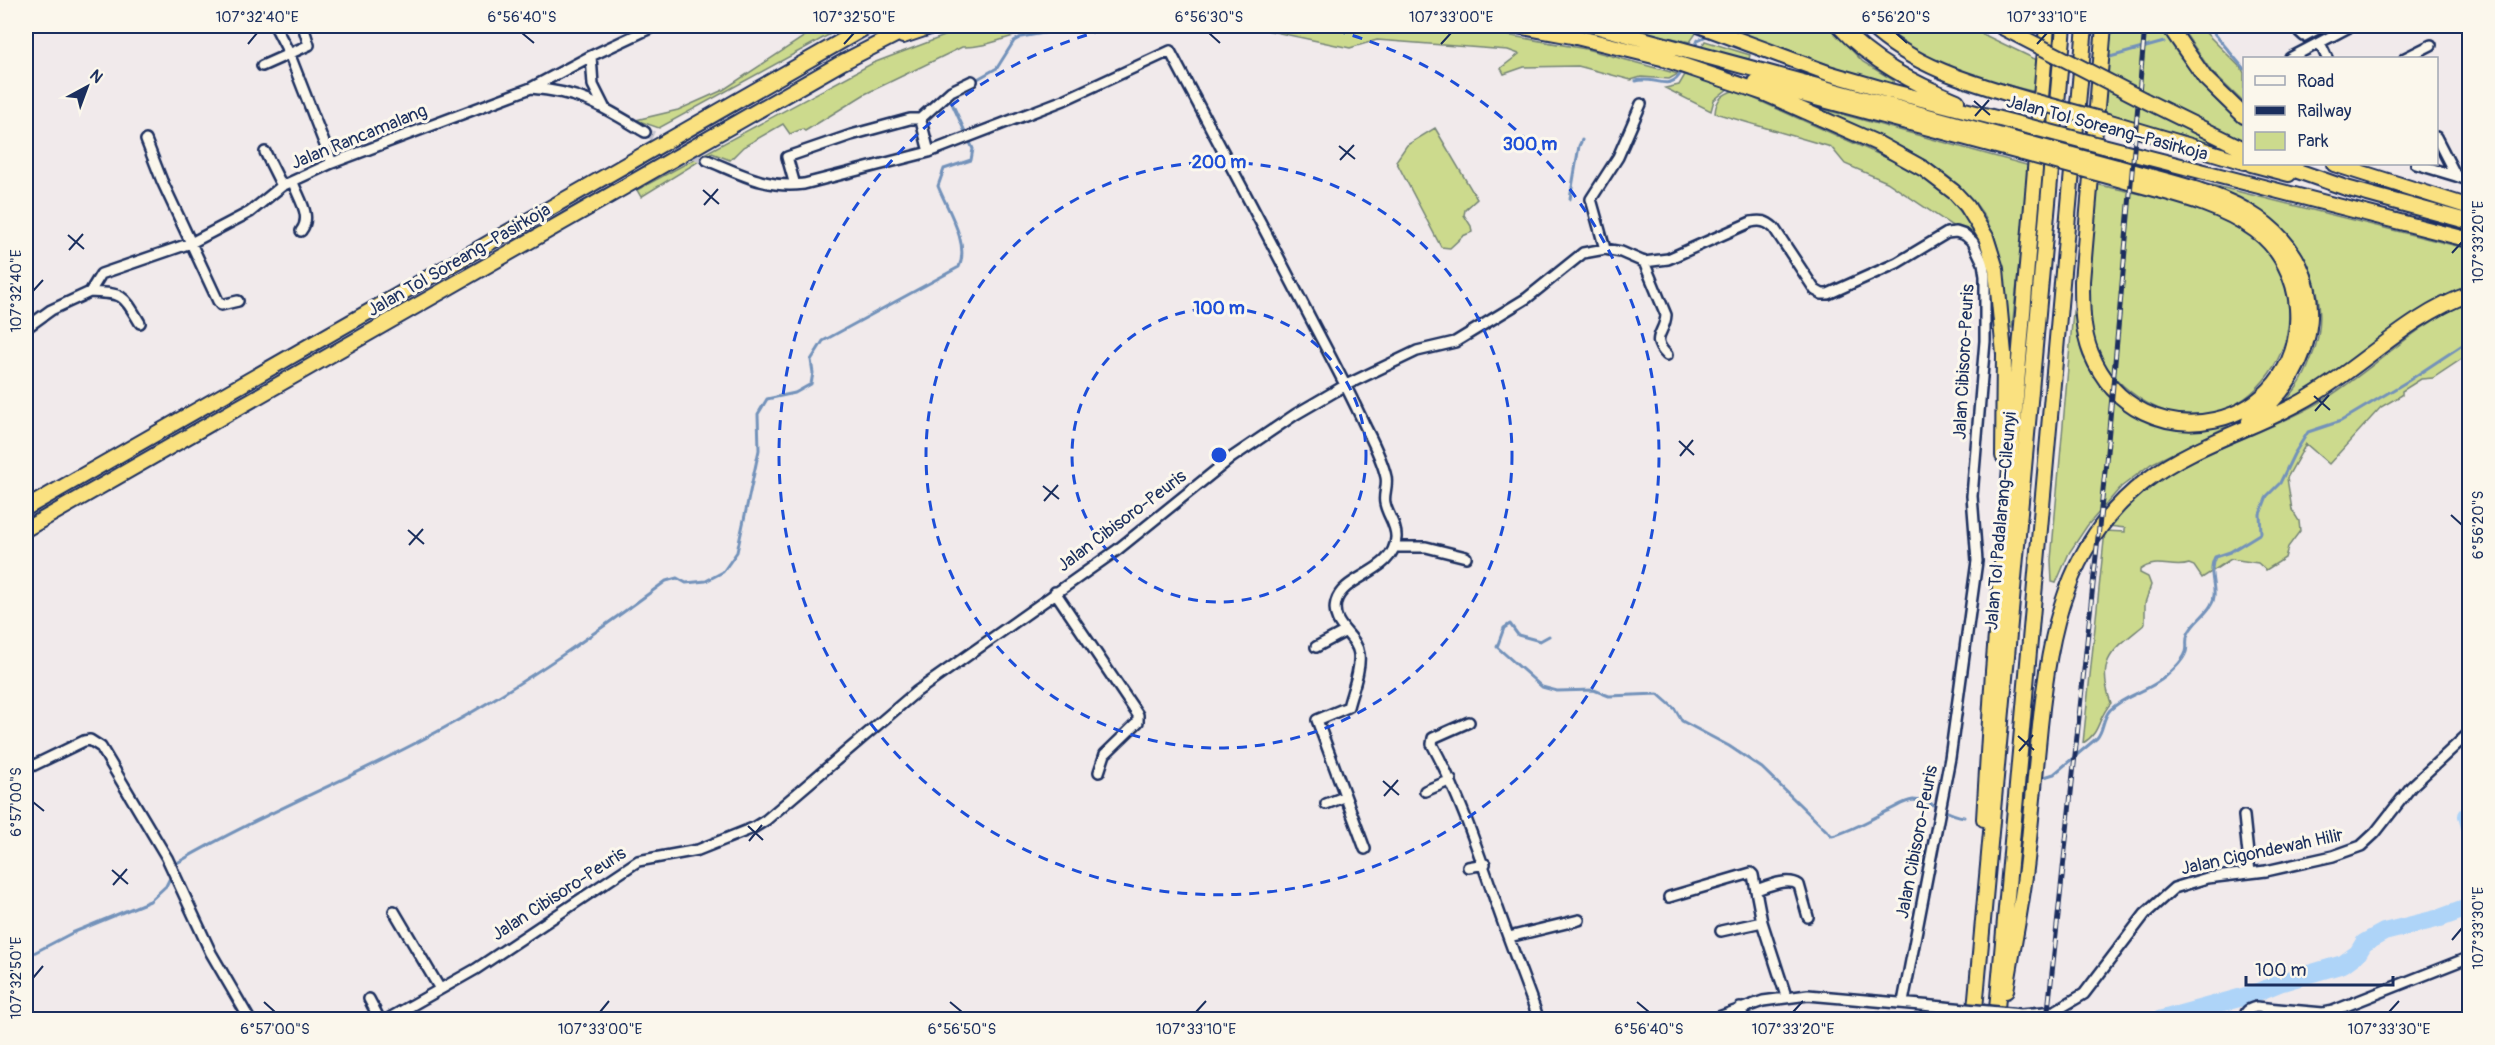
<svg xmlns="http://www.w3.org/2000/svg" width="2495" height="1045" font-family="Pangolin,sans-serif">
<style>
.green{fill:#ccda8d;stroke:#748476;stroke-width:1.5}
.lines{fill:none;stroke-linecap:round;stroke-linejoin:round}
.stream{stroke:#7392ba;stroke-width:3}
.river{stroke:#aed4f8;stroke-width:18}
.minor-tunnel{stroke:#c6c5cf;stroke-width:9;stroke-dasharray:9 4.5;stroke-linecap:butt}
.minor-casing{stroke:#1b2f5e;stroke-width:14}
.highway-casing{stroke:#1b2f5e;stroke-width:18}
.minor{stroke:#fbf7ec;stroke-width:9}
.highway{stroke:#fae180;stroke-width:14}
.rail-casing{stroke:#1b2f5e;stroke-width:5}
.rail{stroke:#fbf7ec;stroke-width:3;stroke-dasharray:9;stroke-linecap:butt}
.minor-bridge-casing{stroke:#1b2f5e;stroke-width:14;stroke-linecap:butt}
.highway-bridge-casing{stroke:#1b2f5e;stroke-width:18;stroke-linecap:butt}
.minor-bridge{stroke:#fbf7ec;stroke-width:9}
.highway-bridge{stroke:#fae180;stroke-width:14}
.ticks{fill:none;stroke:#1b2f5e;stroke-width:2}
.ring{fill:none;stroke:#1d4ed8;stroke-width:3;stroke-dasharray:10 8}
.labels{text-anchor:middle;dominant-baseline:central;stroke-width:6;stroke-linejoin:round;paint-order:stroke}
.street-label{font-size:18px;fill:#1b2f5e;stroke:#fbf7ec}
.centre{fill:#1d4ed8;stroke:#fbf7ec;stroke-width:3}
.ring-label{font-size:18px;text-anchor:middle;font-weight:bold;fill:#1d4ed8;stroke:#fbf7ec;stroke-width:6;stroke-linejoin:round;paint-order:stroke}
.neatline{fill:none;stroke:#1b2f5e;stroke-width:2}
.ticks-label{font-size:15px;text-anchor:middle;fill:#1b2f5e}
</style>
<rect width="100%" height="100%" fill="#f1eaeb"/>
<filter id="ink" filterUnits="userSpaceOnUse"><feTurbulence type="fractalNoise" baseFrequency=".0167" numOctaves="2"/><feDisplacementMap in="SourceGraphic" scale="12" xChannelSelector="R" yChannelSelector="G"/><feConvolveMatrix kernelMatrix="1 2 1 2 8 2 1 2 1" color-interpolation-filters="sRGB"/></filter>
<g filter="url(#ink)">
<path class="green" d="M820,26H845L659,128L636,120L678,110L723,90Z
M971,26H1072C1055,28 1037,30 1021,34C1000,39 983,48 962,47L865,94L805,131L802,129L790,134L783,124L743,147L730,160L712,153L641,197L637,190L873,63Z
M1247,26H1455L1586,49L1678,74L1669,79L1641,77L1631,80L1578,66L1524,67L1504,74L1501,68L1519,54L1508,50L1377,40L1350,48Z
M1617,26H1680L1697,32L1690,42Z
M1719,26H1828L1863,62L1893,80L1894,86L1750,39Z
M1882,26H1966L2039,61L2036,92C1980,79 1926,64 1882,26Z
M2110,26H2160C2182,63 2210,99 2244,125V142L2106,74Z
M2180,26H2201L2206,33L2242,69L2244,73V103L2211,71Z
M1705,41L1750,55L1749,59L1725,54L1713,82L1730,87L1714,100L1711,111L1665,88L1679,85Z
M2104,88L2238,152L2236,155L2102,111Z
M1735,90L1925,175C1953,199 1967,218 1985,250L1978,240L1957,229L1887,182L1845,164L1831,147L1715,113C1716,99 1723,94 1735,90Z
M1801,103L2030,166L2012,328L2009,326C2007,295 2004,260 1992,231C1963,161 1865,132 1801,103Z
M1435,128L1477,199L1465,210L1464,215L1471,226L1472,232L1463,236L1450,248L1441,247L1396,161L1407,145Z
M2096,184C2144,196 2216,205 2253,238C2346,318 2241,466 2139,398C2118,384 2102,366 2095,342C2082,295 2092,232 2096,184Z
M2212,185L2469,249V288L2444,297L2332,375L2283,406C2287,398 2294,392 2299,384C2304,377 2308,367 2311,359C2334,305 2309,242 2261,211C2245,201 2221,196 2208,186Z
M2469,302V354L2433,378L2421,379L2402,391V395L2381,407L2329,464L2306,444L2287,478L2292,510L2299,521L2300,531L2288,547L2285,558L2266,570L2258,563L2231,559L2202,578L2194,566L2189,564C2173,570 2156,557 2140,570V573L2148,577L2151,585L2145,603V624C2114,650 2095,658 2111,703C2097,718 2101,733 2083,743L2105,531L2125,532V528L2108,526C2125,508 2143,491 2163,478C2213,446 2272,431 2322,401C2373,370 2414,325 2469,302Z
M2073,312C2079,324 2077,342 2083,356C2107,413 2179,444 2236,419L2226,427L2151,464L2121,487L2087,526L2069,553L2056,583L2052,582L2051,560Z"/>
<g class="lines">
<path class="stream" d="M1985,26L1997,29
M2208,26L2244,69
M1694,49L1698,40L1711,34
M2110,57L2164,42
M974,81L997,68L1014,41L1021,37L1084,26
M1636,81C1655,75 1670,94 1682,71
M1570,199L1579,146L1582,140
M1549,636L1540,641L1518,635L1510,624L1504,628L1497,647L1542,687L1557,691L1594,690L1609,696L1658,694L1675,709L1682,721L1729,746L1762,768L1832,836C1851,831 1870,820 1887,811C1895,808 1904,801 1913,800C1934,800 1945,815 1964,817
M2041,778L2054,774L2097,738C2104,730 2102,719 2110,710C2124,696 2142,693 2158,682C2166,677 2183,662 2186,652C2188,647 2185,640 2188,634C2193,622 2205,616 2211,605C2220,591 2206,574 2215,557L2230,552L2261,533L2260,514L2267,496L2280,483L2294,454L2308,432L2341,421L2408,381L2470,340
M174,868L177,863C266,811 363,774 453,723C528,681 597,632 666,581L677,578L686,583L706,581L723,572L737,552L759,450L758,414L767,399L795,393L811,384L813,373L811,360L823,341L959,267C970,243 947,209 938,186L944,169L971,160L973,149L950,99L953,93
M26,957L72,933L150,901L166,886L172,874"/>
<path class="river" d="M2470,812L2467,816L2470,827
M2159,1020L2250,995L2282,982L2343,964L2358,953L2364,943L2384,932L2440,918L2470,907"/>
<path class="minor-tunnel" d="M645,132L707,160"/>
<defs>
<path id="minor" d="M275,26L289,53L332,163
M2293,26L2304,36L2323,26
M2320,43L2327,58
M591,56L593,85L604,107
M2290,58L2351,26
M2405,58L2431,45
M262,66L309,45L303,26
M531,88C582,92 603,107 645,132
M920,119L951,91L972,81
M2436,137L2456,176L2470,181
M146,140L162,181L218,301L221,305L238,301
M265,152L282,186
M707,160C741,174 766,189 804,184L929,152L1064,100L1170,51C1219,143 1268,236 1316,329C1333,361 1350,393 1365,426C1373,442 1382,459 1386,477C1388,486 1383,495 1385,503C1387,515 1397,525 1396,538C1394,573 1343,575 1336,602C1330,626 1357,635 1359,654C1361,670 1352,691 1348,707L1317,720L1365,849
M2416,164L2456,176
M293,182C298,198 313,216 301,231
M795,185L787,157L851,135L910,119H919L921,121L929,152
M1605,249L1591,199L1618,157L1641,104
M1644,262L1666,315C1665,334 1649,337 1667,355
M90,292C124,294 122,293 140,323
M26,328L51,310L90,292L101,274L191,243L250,212L282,186L332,163L531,88L591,56L655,26
M1394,547H1426L1466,557
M1055,592L1138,715V722L1105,754L1099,772
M1316,647L1344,632
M1469,722L1433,738L1432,744C1458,792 1475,842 1493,894C1507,936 1524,978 1539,1020
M26,769L84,741L90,740L101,747L167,858L211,953L250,1020
M1425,791L1451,780
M1326,804L1344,797
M2244,816L2250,873
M1468,867L1485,864
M1756,890C1768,886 1788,877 1799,885L1808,917
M1669,897L1751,873L1753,875L1762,922L1786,996
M394,911L440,989
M1721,931L1762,922
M1509,937L1579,920
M369,999L380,1020
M1740,1008L1745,1020
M2021,1014L2055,1011L2084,994L2145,914L2174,888L2207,878L2266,871L2333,856L2361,846L2375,833L2411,787L2470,732
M386,1020L476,969L638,861L698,850L753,828L766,820L916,692L1117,550L1231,458L1296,414L1346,385L1417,351L1455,342L1527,298L1583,253L1605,249L1621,252L1644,262L1668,259L1751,222C1761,220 1766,221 1774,228L1815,290L1822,294H1828L1897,263L1947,233L1956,232L1965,235L1973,242L1983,263L1985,276V341L1972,496L1977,561L1950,758L1903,1002
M1710,1020L1763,1001L1808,995L1944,1007
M2244,1020C2245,1011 2248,1009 2256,1007L2323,1013L2333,1011L2470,957"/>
<path id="highway" d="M1517,26L1572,36L1670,60
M1595,26L2024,142
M1701,26L1828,73L1890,91L2027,126
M1839,26C1871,61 1913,83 1957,101
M1870,26C1915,68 1975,84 2033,101
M2104,26L2082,281C2082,305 2082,331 2091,353C2138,469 2306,430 2297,308C2295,278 2280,248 2255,230C2216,201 2161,192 2115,178
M2169,26L2205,78L2244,116
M903,36L933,26
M1664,59L1764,93L1877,143L1924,169L1954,192L1967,206L1986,237L1996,269L2004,354L2003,456
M1756,82L2023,153
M2144,100L2244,149
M2107,121L2244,162
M2103,146L2470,240
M2251,164L2289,174
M2278,164L2346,188L2470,222
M2334,164L2470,207
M2117,167C2163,181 2218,190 2258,218C2336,272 2321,371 2249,421
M26,508L868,26
M26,529L843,62L913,26
M1984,819L1993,671L2047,26
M2006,991C2013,944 2024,897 2028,850C2032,808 2036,767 2040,726C2050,631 2066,541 2147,480C2193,445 2253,429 2303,401C2359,370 2408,315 2470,294
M1974,1020L2064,26
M1996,1020L2085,26"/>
</defs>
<use href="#minor" class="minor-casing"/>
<use href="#highway" class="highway-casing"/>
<use href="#minor" class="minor"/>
<use href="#highway" class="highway"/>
<defs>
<path id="rail" d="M2047,1020L2107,452L2145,26"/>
</defs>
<use href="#rail" class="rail-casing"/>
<use href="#rail" class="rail"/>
<defs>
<path id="minor-bridge" d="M1944,1007L2021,1014"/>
<path id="highway-bridge" d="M2000,26L2144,100
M2033,101L2107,121
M2027,126L2103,146
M2024,142L2117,167
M2023,153L2115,178"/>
</defs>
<use href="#minor-bridge" class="minor-bridge-casing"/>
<use href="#highway-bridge" class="highway-bridge-casing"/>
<use href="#minor-bridge" class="minor-bridge"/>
<use href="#highway-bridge" class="highway-bridge"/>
</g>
</g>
<path class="ticks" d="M522,33L534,43M1209,33L1220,43M1896,33L1907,43M248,44L257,33M844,44L854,33M1441,44L1451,33M2037,44L2047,33M1974,101L1990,115M1975,116L1989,100M1339,146L1355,159M1340,160L1354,145M703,190L719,204M704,205L718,189M68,235L84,249M69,250L83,234M2452,253L2462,242M33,291L43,280M2314,396L2330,410M2315,411L2329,395M1679,441L1694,455M1680,456L1693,440M1043,486L1059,499M1044,501L1058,485M2451,515L2462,525M408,530L424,544M409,545L423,529M2018,736L2034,750M2019,751L2033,735M1383,781L1399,795M1384,796L1398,780M33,802L44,811M748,826L763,840M749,841L762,825M112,870L128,884M113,885L127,869M2452,940L2462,928M33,978L43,966M264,1002L275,1012M950,1002L962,1012M1637,1002L1649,1012M600,1012L609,1001M1196,1012L1206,1001M1793,1012L1803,1001M2389,1012L2399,1001"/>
<g class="ring">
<circle cx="1219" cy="455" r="147"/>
<circle cx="1219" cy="455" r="293"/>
<path d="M1318 26A440 440 0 1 1 1120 26"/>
</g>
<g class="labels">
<g class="street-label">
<text transform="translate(2107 128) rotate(15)">Jalan Tol Soreang–Pasirkoja</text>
<text transform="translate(359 137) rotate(-22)">Jalan Rancamalang</text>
<text transform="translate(459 260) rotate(-30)">Jalan Tol Soreang–Pasirkoja</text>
<text transform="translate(1964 362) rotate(-87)">Jalan Cibisoro-Peuris</text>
<text transform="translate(1122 521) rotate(-37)">Jalan Cibisoro-Peuris</text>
<text transform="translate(2001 521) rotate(-85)">Jalan Tol Padalarang–Cileunyi</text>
<text transform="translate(1917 842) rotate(-79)">Jalan Cibisoro-Peuris</text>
<text transform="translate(2262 852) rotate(-12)">Jalan Cigondewah Hilir</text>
<text transform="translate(559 894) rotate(-33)">Jalan Cibisoro-Peuris</text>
</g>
</g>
<circle cx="1219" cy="455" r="9" class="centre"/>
<g class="ring-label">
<text x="1530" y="150">300 m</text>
<text x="1219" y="168">200 m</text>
<text x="1219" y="314">100 m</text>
</g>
<rect width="2495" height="1045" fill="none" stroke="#fbf7ec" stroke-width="66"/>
<rect x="2243" y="57" width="195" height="108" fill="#fbf7ec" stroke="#a1a7b3" stroke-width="1.5"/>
<rect x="2255" y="76" width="30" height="9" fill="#fbf7ec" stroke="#a1a7b3" stroke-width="1.5"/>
<text x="2297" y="87" font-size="18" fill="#1b2f5e">Road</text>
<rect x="2255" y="106" width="30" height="9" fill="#1b2f5e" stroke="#a1a7b3" stroke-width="1.5"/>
<text x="2297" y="117" font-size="18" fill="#1b2f5e">Railway</text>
<rect x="2255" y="132" width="30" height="18" fill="#ccda8d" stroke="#a1a7b3" stroke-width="1.5"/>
<text x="2297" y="147" font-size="18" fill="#1b2f5e">Park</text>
<g transform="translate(87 87) rotate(41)" stroke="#fbf7ec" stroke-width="4.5" paint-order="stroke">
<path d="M0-4.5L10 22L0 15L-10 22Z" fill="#1b2f5e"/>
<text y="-9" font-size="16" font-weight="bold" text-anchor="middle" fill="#1b2f5e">N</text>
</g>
<path d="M2246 976v9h147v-9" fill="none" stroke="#1b2f5e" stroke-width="3"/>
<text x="2255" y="976" font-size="18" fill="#1b2f5e" stroke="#fbf7ec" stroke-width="4.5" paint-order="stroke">100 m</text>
<rect x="33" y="33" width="2429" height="979" class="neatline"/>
<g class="ticks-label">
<text x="257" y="22">107°32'40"E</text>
<text x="522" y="22">6°56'40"S</text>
<text x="854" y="22">107°32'50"E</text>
<text x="1209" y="22">6°56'30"S</text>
<text x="1451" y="22">107°33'00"E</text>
<text x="1896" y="22">6°56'20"S</text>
<text x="2047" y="22">107°33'10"E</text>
<text transform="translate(2478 242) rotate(-90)" y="5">107°33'20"E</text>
<text transform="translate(16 291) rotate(-90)" y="5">107°32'40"E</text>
<text transform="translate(2478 525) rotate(-90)" y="5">6°56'20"S</text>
<text transform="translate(16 802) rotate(-90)" y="5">6°57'00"S</text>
<text transform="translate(2478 928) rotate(-90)" y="5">107°33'30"E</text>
<text transform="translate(16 978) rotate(-90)" y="5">107°32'50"E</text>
<text x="275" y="1034">6°57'00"S</text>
<text x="600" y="1034">107°33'00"E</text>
<text x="962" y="1034">6°56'50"S</text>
<text x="1196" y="1034">107°33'10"E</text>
<text x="1649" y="1034">6°56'40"S</text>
<text x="1793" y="1034">107°33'20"E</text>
<text x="2389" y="1034">107°33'30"E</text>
</g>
</svg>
